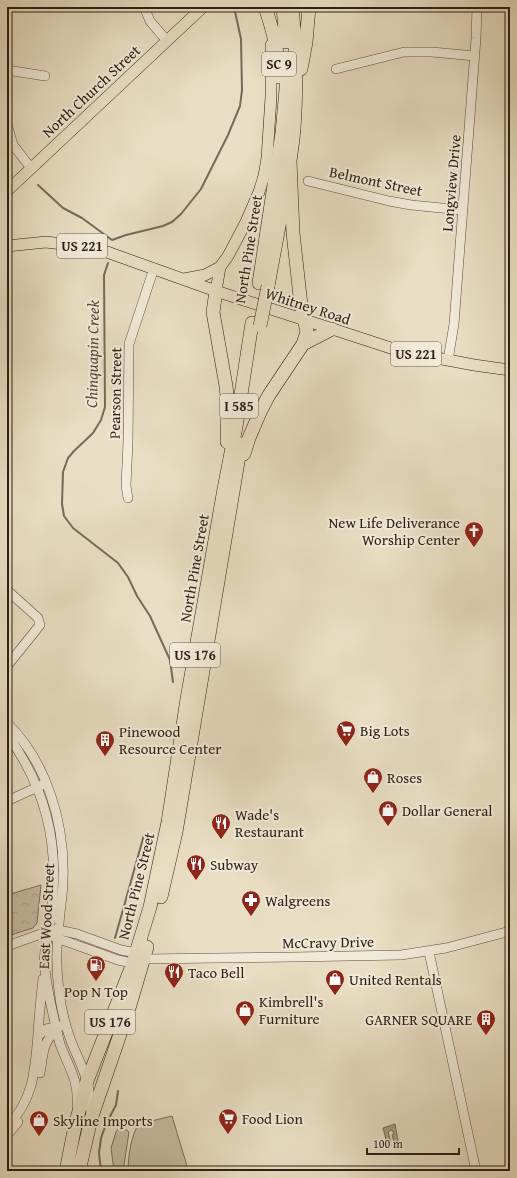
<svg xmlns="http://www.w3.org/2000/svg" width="517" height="1178" font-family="'Gentium Book Plus',serif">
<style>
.green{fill:#c9bda5;stroke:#7b6e5c}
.park{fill:url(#park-crowns);stroke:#7b6e5c}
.water{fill:#a99d88;stroke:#776a5a}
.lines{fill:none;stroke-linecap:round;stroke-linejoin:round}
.stream{stroke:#776a5a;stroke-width:2}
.minor-casing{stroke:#5c4e40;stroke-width:10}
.major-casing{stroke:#2d1e14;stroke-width:12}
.highway-casing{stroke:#2d1e14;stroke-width:14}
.minor{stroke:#f1ead8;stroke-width:9}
.major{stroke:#e9dec3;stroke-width:11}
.highway{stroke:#e9dec3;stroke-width:13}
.highway-bridge-casing{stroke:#2d1e14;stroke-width:14;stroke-linecap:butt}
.highway-bridge{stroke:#e9dec3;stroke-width:13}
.labels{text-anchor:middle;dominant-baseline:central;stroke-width:4;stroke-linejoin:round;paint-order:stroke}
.shield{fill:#f1ead8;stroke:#685b4f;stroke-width:1}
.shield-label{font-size:14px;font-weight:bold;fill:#2d1e14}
.street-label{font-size:15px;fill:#2d1e14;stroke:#f1ead8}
.poi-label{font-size:15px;fill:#2d1e14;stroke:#f1ead8;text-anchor:start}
.water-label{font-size:16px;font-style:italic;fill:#584a3d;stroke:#f1ead8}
</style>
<defs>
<pattern id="park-crowns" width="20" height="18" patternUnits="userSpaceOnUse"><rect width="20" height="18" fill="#c9bda5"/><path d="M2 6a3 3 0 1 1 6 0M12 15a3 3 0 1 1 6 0" fill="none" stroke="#ada28d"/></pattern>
</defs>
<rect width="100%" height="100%" fill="#e9dec3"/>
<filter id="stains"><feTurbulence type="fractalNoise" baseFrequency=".005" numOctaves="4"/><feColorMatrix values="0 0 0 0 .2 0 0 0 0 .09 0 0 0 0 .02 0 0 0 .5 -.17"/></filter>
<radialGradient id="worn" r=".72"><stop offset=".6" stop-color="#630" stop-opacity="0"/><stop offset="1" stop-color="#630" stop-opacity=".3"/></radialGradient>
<path class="green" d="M172,1116L187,1166L170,1171H128C128,1158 131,1134 139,1124Z
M118,1129L127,1130L129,1132L123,1171H114L111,1148L116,1132Z"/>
<path class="park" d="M41,885L37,923L33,928L11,935L7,921V895Z"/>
<path class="water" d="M395,1124L398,1141L394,1142L392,1135L394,1134L392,1130L388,1132L391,1142H390L391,1146L388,1147L383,1128Z"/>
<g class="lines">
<path class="stream" d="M38,185L63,208L82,218L112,240
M112,240L126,235L163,226L172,222L181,214L201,189L228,135L240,106L242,90L241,39L234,7
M108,263L104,275L105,407L101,420L93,433L74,451L68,458L63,472L62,504L64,516L73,528L118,563L128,577L137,596L150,616L170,660L173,682
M115,938L144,835
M101,1171L99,1153L101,1138L106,1124L116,1105L118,1091"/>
<defs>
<path id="minor" d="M144,7L150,21L167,41
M336,69L404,52H432L475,56
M7,70L45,76
M7,124L13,145L31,168
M308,181L389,201L411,205L462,210
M448,360L454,324L476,38L477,7
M128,498L126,486L128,442L129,344L154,268
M7,590L38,618L40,625L7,666
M7,723C47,762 65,824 63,879C63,894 60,909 59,924C56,947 56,969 59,991C61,1008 65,1025 71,1041C76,1054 83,1067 87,1081C90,1091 90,1103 91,1114
M7,734C45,787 59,841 52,906C51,925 42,951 45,970C47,988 51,1006 55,1023C57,1030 58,1038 60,1044C68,1066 79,1080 77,1105
M7,801L42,785
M54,937L58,939L68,942L118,960L133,963L138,962
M7,946L52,930L63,931L77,934L121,950L136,953L140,956
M429,952L476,1171
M144,959L294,957L401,955L446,948L510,931
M38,1036L46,1029L61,1026
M40,1073C43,1057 42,1040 57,1031
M7,1126C34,1101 35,1068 38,1034C39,1016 41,997 43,979
M7,1135L18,1122
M505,1171L510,1169"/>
<path id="major" d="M7,191L203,7
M7,246L46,242L87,247L107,252L216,291L400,351L474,365L510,370
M184,279L205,275L220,267
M216,291L220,267L228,256L246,222L259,192L264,176L267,158L271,97V45"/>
<path id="highway" d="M265,7C273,30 279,53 279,77
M283,7L286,42
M301,69L306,42L309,7
M259,283L282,133L287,78V65
M268,286C277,234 289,181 294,129C297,88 296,47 292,7
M216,291L213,312L226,386L228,406L227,442
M303,344L332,329
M244,454L249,438L261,410L269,395L303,344L307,332L301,305L293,233L290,161
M161,897L176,832L241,444
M66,1171L75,1126L87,1081L133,963L150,907L168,822L187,699L224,489L236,427L252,323
M79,1171L91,1119L130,1005L147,947"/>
</defs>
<use href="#minor" class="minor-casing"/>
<use href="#major" class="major-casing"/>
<use href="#highway" class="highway-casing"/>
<use href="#minor" class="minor"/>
<use href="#major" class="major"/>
<use href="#highway" class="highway"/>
<defs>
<path id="highway-bridge" d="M260,326L268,286"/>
</defs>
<use href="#highway-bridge" class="highway-bridge-casing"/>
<use href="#highway-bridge" class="highway-bridge"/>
</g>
<defs>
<symbol id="church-pin" viewBox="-11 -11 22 30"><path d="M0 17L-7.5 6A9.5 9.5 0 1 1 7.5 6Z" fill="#8f2418" stroke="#f1ead8"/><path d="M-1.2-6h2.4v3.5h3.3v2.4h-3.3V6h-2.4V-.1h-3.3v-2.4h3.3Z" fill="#fff"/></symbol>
<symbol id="supermarket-pin" viewBox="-11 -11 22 30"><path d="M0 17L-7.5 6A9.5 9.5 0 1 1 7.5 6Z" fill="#8f2418" stroke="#f1ead8"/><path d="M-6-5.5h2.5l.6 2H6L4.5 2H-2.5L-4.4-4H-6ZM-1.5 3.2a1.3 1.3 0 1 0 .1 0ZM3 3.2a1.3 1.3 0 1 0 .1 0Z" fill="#fff"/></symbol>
<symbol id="building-pin" viewBox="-11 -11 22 30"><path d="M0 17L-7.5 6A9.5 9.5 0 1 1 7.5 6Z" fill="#8f2418" stroke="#f1ead8"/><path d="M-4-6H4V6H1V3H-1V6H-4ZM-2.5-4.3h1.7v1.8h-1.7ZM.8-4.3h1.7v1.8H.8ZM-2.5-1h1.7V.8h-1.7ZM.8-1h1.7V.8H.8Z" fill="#fff"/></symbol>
<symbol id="shop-pin" viewBox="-11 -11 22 30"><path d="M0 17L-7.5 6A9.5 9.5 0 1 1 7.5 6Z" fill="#8f2418" stroke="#f1ead8"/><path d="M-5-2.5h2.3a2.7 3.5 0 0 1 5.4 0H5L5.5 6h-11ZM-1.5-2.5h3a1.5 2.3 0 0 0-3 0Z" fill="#fff"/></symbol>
<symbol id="restaurant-pin" viewBox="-11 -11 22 30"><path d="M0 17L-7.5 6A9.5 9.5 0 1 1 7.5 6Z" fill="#8f2418" stroke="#f1ead8"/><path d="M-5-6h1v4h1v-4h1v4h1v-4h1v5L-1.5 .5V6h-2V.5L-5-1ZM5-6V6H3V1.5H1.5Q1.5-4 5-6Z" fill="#fff"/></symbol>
<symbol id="pharmacy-pin" viewBox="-11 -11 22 30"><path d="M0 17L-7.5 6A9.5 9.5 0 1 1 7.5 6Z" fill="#8f2418" stroke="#f1ead8"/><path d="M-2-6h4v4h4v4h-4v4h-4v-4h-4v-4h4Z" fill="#fff"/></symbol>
<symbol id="fuel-pin" viewBox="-11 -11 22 30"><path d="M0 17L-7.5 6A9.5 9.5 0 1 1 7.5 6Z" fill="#8f2418" stroke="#f1ead8"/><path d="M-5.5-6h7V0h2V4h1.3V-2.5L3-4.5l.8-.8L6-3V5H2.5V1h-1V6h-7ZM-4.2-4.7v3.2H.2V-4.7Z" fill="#fff"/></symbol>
</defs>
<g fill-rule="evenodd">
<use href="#church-pin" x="463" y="520" width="22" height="30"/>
<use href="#supermarket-pin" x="335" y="719" width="22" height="30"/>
<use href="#building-pin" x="94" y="729" width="22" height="30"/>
<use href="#shop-pin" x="362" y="766" width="22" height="30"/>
<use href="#shop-pin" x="377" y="799" width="22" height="30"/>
<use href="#restaurant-pin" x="210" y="812" width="22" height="30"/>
<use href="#restaurant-pin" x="185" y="853" width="22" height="30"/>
<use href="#pharmacy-pin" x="240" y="889" width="22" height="30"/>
<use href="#fuel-pin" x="85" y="954" width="22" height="30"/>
<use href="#restaurant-pin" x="163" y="961" width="22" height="30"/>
<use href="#shop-pin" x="324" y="968" width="22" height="30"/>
<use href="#shop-pin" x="234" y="999" width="22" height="30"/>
<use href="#building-pin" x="475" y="1008" width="22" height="30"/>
<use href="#supermarket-pin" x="217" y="1107" width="22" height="30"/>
<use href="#shop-pin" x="28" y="1109" width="22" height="30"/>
</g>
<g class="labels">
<g class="shield">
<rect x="262" y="52" width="34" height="24" rx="3"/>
<rect x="57" y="234" width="50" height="24" rx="3"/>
<rect x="391" y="342" width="50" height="24" rx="3"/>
<rect x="220" y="394" width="38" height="24" rx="3"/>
<rect x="170" y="643" width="50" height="24" rx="3"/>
<rect x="85" y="1010" width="50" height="24" rx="3"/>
</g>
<g class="shield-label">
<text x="279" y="64">SC 9</text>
<text x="82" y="246">US 221</text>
<text x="416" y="354">US 221</text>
<text x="239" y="406">I 585</text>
<text x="195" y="655">US 176</text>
<text x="110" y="1022">US 176</text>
</g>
<g class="street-label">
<text transform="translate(91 91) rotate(-43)">North Church Street</text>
<text transform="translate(376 181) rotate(12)">Belmont Street</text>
<text transform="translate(451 183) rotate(-85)">Longview Drive</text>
<text transform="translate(248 249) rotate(-81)">North Pine Street</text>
<text transform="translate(308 306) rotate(18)">Whitney Road</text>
<text transform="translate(115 393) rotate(-89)">Pearson Street</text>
<text transform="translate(194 568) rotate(-80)">North Pine Street</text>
<text transform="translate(136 886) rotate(-76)">North Pine Street</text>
<text transform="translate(46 916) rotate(-87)">East Wood Street</text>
<text transform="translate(328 942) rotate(-1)">McCravy Drive</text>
</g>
<g class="poi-label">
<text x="460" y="522" text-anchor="end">New Life Deliverance<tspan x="460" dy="17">Worship Center</tspan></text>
<text x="360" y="730">Big Lots</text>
<text x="119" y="731">Pinewood<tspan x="119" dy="17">Resource Center</tspan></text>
<text x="387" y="777">Roses</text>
<text x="402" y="810">Dollar General</text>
<text x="235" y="814">Wade's<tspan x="235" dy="17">Restaurant</tspan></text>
<text x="210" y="864">Subway</text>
<text x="265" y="900">Walgreens</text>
<text x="188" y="972">Taco Bell</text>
<text x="349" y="979">United Rentals</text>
<text x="96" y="991" text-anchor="middle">Pop N Top</text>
<text x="259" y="1001">Kimbrell's<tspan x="259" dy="17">Furniture</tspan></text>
<text x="472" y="1019" text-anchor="end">GARNER SQUARE</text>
<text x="242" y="1118">Food Lion</text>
<text x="53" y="1120">Skyline Imports</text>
</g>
<g class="water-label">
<text transform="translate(92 354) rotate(-89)">Chinquapin Creek</text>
</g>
</g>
<rect width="517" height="1178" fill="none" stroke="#e9dec3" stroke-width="24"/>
<rect x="8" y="8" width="501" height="1162" fill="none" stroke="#2d1e14" stroke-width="2"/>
<rect x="12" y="12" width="493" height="1154" fill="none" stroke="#2d1e14"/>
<path d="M367 1148v6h92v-6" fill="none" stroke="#2d1e14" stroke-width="2"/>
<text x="373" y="1148" font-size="12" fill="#2d1e14" stroke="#f1ead8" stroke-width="3" paint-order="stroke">100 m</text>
<rect width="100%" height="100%" filter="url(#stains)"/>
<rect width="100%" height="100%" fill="url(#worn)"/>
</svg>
